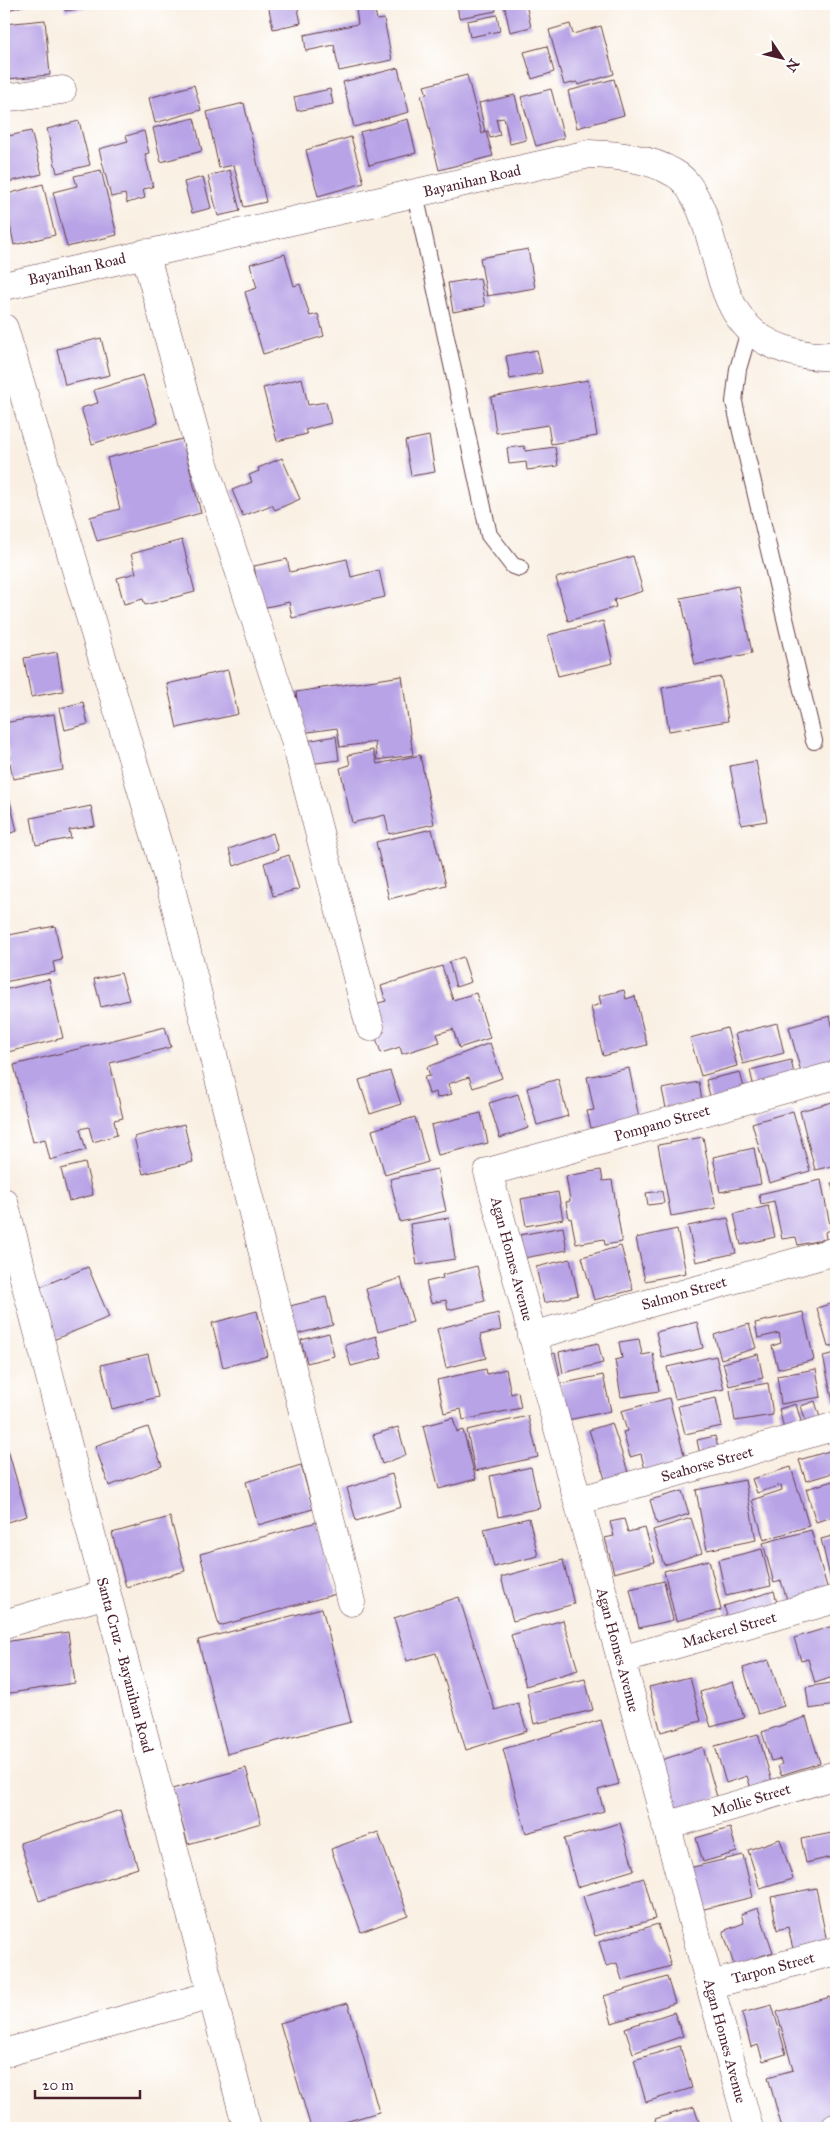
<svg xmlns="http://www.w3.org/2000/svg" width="840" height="2132" font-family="'IM FELL Great Primer',serif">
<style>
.building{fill:#b8a3e6}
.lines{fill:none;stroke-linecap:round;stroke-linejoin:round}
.service-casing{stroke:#643e46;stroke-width:18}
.minor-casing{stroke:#643e46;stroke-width:29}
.tertiary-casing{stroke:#643e46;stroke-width:29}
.service{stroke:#fff;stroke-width:16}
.minor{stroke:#fff;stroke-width:28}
.tertiary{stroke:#fff;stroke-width:28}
.labels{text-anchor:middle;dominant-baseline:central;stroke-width:4;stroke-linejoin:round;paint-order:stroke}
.street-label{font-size:15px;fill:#4a1f2b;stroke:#fff}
</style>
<rect width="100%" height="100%" fill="#fff"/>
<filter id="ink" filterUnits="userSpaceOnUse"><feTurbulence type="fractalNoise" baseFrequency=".02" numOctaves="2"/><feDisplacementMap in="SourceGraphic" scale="10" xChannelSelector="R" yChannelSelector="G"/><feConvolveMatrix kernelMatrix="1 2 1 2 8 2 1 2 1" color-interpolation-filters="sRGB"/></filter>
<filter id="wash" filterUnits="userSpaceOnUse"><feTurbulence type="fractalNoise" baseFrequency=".0096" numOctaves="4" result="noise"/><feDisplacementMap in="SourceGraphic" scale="20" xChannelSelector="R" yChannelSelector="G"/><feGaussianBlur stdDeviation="1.12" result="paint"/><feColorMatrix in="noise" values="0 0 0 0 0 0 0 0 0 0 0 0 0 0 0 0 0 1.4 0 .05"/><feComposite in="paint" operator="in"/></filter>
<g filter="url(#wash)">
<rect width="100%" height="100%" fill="#f9efe2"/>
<g id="blocks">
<path class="building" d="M4,4H30L4,11Z
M64,4H105V5L65,11Z
M268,4H297L301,23L273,29Z
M457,4H495L496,11L459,18Z
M504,4H526L531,27L510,32Z
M374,5L377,20L384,19L392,60L339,71L334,45L306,51L304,35L358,24L356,9Z
M497,15L500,31L470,37L467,21Z
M45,20L50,75L8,79L4,24Z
M570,24L573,34L601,26L614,74L578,85L577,82L564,85L549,30Z
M547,46L554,72L532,79L524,52Z
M398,68L409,112L354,127L343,82Z
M467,75L482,134L486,132L493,156L439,170L421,95L427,94L424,86Z
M614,79L624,115L577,128L568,91Z
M194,85L201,110L155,123L149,98Z
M330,89L333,104L297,111L294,97Z
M551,89L564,138L536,146L521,97Z
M515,95L526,140L510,144L504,118L496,119L500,135L490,138L488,131L485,132L479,103Z
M244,103L266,202L244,207L234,165L219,168L207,112Z
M194,118L202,151L161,162L153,128Z
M408,119L416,153L369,165L360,132Z
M79,121L90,165L57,173L47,129Z
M31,131L42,174L4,183V137Z
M144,131L149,153L145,154L153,187L143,189L145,198L127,203L125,194L111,197L99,149L128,141L126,136Z
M351,137L364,183L318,196L306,150Z
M101,170L117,235L67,247L53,192L77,186L74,176Z
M230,170L240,211L218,216L208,176Z
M203,177L211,208L192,213L184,182Z
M43,184L55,235L14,245L4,195Z
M4,224L9,246L4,247Z
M528,249L535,288L487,296L480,258Z
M285,254L294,286L300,284L310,316L318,314L324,336L263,354L245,292L257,288L250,264Z
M480,278L485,306L453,312L448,283Z
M101,338L110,375L65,385L57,349Z
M537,350L542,373L510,379L506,356Z
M143,375L158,423L92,444L81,408L98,403L94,390Z
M302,378L308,405L326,402L331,423L305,430L307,434L277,441L263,388Z
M588,380L597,436L551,444L548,425L496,433L491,397Z
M429,436L435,472L411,476L405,441Z
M182,439L201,513L97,541L90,517L120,509L107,458Z
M524,446L525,451L555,447L558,466L527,470L526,462L509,464L507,448Z
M282,458L300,499L275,510L272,505L243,516L232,490L252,482L249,475L259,471L258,468Z
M182,540L195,592L145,605L143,599L124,604L117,578L136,573L131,554Z
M633,556L643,591L614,600L616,607L568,621L556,578Z
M287,559L290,572L347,559L351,577L379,570L385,597L292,618L289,602L262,608L254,566Z
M738,586L752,653L695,665L681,598Z
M603,621L613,663L558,676L548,635Z
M57,652L63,691L31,697L24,658Z
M228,670L238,714L177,728L167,684Z
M402,676L413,755L377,760L375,742L340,747L337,728L301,733L296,692Z
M721,677L728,721L669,731L662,688Z
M83,702L88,724L65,730L60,708Z
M54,714L63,770L13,779L10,763L4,764V759L9,758L4,723Z
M336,736L339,760L309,764L306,741Z
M373,750L377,764L420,755L434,824L389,834L385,815L352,823L340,768L350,765L348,755Z
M756,761L767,821L741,825L730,766Z
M9,797L17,831L4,835V798Z
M91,806L95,826L69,830L71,838L36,845L31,818Z
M432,829L446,885L389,899L376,842Z
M273,833L278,850L234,866L229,849Z
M289,855L299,889L273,896L264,863Z
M55,926L62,960L53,962L55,972L4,982V936Z
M463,957L471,982L456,987L449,962Z
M442,966L453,1000L476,993L490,1038L459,1048L453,1029L437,1034L440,1042L402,1054L400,1047L381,1053L375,1035L384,1032L375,1004L386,1001L381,986Z
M121,973L129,1000L101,1007L94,979Z
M49,979L63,1038L4,1053V990Z
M624,990L626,999L635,996L647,1045L603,1056L591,1007L601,1004L599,996Z
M830,1016L836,1042V1067L802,1076L789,1027Z
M777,1023L784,1053L743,1064L735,1034Z
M165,1027L171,1047L110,1063L123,1118L114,1120L117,1135L93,1142L89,1127L80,1129L86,1150L50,1160L45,1139L33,1142L14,1065Z
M727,1028L737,1066L701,1076L690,1038Z
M490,1043L502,1078L473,1088L469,1077L448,1084L452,1094L437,1098L436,1092L429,1094L424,1077L430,1076L427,1067Z
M791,1060L795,1078L754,1088L750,1070Z
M629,1068L639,1118L591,1128L587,1111L594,1110L587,1077Z
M390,1071L401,1104L370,1114L359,1080Z
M740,1072L745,1092L711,1100L706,1080Z
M558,1079L568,1116L537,1125L527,1088Z
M699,1082L702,1101L666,1108L662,1089Z
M518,1094L528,1128L500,1138L489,1103Z
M836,1101V1165L815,1170L800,1111Z
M793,1111L810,1171L769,1183L752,1123Z
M481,1113L488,1143L438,1155L431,1125Z
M415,1117L428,1162L385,1175L372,1130Z
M184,1124L193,1162L143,1174L134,1137Z
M703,1137L716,1208L671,1216L658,1145Z
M754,1148L761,1184L720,1192L713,1157Z
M85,1163L93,1195L69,1201L61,1169Z
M437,1169L446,1211L400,1222L390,1179Z
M601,1170L603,1181L612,1180L622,1242L605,1245L604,1239L576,1244L571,1218L569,1219L566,1202L570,1201L566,1176Z
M821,1180L831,1230L825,1232L826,1239L798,1245L796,1237L782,1239L774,1201L761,1204L759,1194Z
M836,1182V1201L831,1183Z
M662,1191L664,1203L648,1205L646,1193Z
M558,1192L563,1219L526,1226L521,1199Z
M768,1206L775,1237L741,1245L734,1214Z
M449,1218L455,1259L417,1265L410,1224Z
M728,1218L736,1253L696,1262L688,1226Z
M563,1227L567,1250L524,1258L520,1235Z
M677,1229L686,1273L645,1281L636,1238Z
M621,1246L633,1290L594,1300L582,1257Z
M570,1259L578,1295L544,1303L536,1267Z
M477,1266L485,1301L448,1310L446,1300L431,1303L426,1282L443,1278L442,1275Z
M88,1267L109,1317L53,1340L33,1290Z
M401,1278L413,1322L378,1332L366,1289Z
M326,1297L333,1325L297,1334L290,1306Z
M836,1302V1345L828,1347L817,1308Z
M257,1311L268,1356L223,1367L212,1323Z
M803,1312L814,1360L778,1369L772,1346L781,1343L779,1333L758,1338L755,1323Z
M498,1313L501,1330L480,1335L486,1358L446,1368L437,1329Z
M697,1322L703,1348L662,1358L656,1332Z
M749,1324L756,1348L721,1359L714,1335Z
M329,1333L334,1356L307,1363L301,1340Z
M376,1336L382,1358L351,1366L345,1345Z
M639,1339L642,1355L653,1353L659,1391L621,1397L615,1360L622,1358L619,1342Z
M598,1343L603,1363L563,1373L559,1352Z
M555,1353L560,1375L548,1378L543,1356Z
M836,1353V1401L833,1402L823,1356Z
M148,1354L158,1397L112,1409L101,1365Z
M758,1354L763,1378L729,1386L723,1363Z
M716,1356L724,1389L675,1399L667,1367Z
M4,1358L9,1375L4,1377Z
M486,1369L487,1374L506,1369L511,1394L518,1392L521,1408L463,1420L461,1409L444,1413L437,1380Z
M816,1369L821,1397L781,1404L777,1376Z
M603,1375L611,1411L568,1420L560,1384Z
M768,1383L773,1415L735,1421L730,1390Z
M669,1398L687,1466L647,1477L641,1454L630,1457L623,1432L627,1431L621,1411Z
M716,1398L722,1426L685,1434L678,1406Z
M815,1401L821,1421L807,1425L801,1406Z
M796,1404L804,1432L786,1437L779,1409Z
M528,1416L538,1457L475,1471L467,1430Z
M453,1418L457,1432L463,1430L476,1479L439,1489L423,1426Z
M612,1423L629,1475L606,1482L589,1430Z
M148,1427L162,1466L109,1486L95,1446Z
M398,1427L406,1455L382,1464L373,1435Z
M715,1436L720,1455L701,1460L697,1440Z
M836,1449V1472L806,1481L799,1460Z
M8,1450L27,1516L4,1523V1451Z
M301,1465L313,1509L258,1525L246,1482Z
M531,1467L540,1508L498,1517L490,1476Z
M791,1467L809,1526L764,1540L752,1500L782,1490L781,1485L757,1493L752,1479Z
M392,1474L401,1507L356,1521L347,1488Z
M745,1480L756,1540L707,1550L696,1490Z
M836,1480V1516L816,1522L806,1489Z
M682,1491L689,1514L657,1524L650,1500Z
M170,1517L185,1571L126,1587L112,1533Z
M529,1518L538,1556L494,1567L484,1529Z
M691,1518L702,1553L664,1565L653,1530Z
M624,1519L628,1532L645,1528L655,1562L614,1573L605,1538L614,1536L610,1522Z
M317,1522L336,1594L219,1626L200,1554Z
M811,1530L829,1594L789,1606L781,1581L774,1583L763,1543Z
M836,1535V1584L832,1585L821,1539Z
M762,1549L771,1586L726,1596L718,1560Z
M563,1560L574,1604L513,1621L501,1577Z
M709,1560L721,1610L676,1621L664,1571Z
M664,1581L673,1620L639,1628L630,1589Z
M774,1591L779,1611L730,1626L724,1606Z
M459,1597L495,1710L518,1703L527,1731L466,1750L436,1653L407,1661L394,1618Z
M322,1608L351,1722L227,1754L198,1640Z
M563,1620L578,1670L526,1686L511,1635Z
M836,1625V1676L815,1683L808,1659L801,1661L794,1638Z
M68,1632L75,1683L4,1694V1642Z
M769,1660L784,1706L758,1714L743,1668Z
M690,1677L701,1721L661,1732L649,1687Z
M585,1679L593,1710L534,1724L527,1693Z
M733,1682L744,1718L711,1727L700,1692Z
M836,1682V1705L809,1709L806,1687Z
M806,1717L820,1763L781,1775L778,1766L782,1764L780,1759L771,1761L762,1732Z
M601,1720L619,1784L598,1790L604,1811L526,1833L503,1749Z
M758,1734L773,1785L752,1792L747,1776L726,1783L715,1746Z
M703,1747L717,1797L676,1810L661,1760Z
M246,1768L261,1823L188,1844L172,1789Z
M120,1810L138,1868L39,1901L20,1843Z
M620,1823L634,1870L577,1887L564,1839Z
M730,1828L737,1852L703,1862L696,1838Z
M378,1832L408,1915L361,1932L331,1849Z
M832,1833L836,1856L806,1863L801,1839Z
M780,1839L793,1879L760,1889L748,1850Z
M743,1855L753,1897L700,1910L689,1868Z
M644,1878L655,1919L595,1936L583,1896Z
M816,1888L827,1942L793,1949L788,1927L777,1930L771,1897Z
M758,1908L773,1952L734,1965L723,1931L744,1923L741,1914Z
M658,1924L671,1966L622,1980L617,1963L606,1966L599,1942Z
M831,1926H836V1939H834Z
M667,1977L675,2003L612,2023L604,1996Z
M830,1997L836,2020V2120L805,2128H782L768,2077L793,2070L777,2012Z
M348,2003L379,2112L325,2128H311L280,2023Z
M772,2005L786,2054L763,2061L758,2045L751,2047L742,2013Z
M674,2012L683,2036L633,2053L625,2028Z
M680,2046L692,2088L646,2102L634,2060Z
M694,2107L701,2128H657L655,2119Z"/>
</g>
</g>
<g filter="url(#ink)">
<use href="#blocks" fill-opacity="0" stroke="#643e46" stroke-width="1"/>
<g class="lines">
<defs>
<path id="service" d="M415,194L489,535L513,566L520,568
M749,331L738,369L734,402L814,741"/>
<path id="minor" d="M4,98L62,90
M145,253L202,458L295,740L370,1027
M4,328L172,892L351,1602
M4,1202L247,2128
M532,1336L836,1251
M578,1501L836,1426
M4,1624L106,1594
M621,1660L836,1599
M666,1826L836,1775
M710,1985L836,1951
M4,2053L212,1995
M749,2128L488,1172L836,1075
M835,2128H836"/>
<path id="tertiary" d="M4,286L589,154C618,155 649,158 674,173C687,180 693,193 699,205C724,260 716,327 784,349C799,354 820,358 836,355"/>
</defs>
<use href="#service" class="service-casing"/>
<use href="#minor" class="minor-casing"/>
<use href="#tertiary" class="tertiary-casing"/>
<use href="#service" class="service"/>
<use href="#minor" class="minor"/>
<use href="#tertiary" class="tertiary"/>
</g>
</g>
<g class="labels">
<g class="street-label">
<text transform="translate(472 181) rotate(-13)">Bayanihan Road</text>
<text transform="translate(77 269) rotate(-13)">Bayanihan Road</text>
<text transform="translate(662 1123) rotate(-16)">Pompano Street</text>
<text transform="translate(512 1259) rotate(75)">Agan Homes Avenue</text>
<text transform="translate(684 1293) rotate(-16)">Salmon Street</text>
<text transform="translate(707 1464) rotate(-16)">Seahorse Street</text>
<text transform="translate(729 1630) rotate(-16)">Mackerel Street</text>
<text transform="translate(618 1650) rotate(75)">Agan Homes Avenue</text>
<text transform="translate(125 1665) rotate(75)">Santa Cruz - Bayanihan Road</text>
<text transform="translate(751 1800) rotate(-17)">Mollie Street</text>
<text transform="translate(773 1968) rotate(-15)">Tarpon Street</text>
<text transform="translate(725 2041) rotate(75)">Agan Homes Avenue</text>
</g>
</g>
<rect width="840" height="2132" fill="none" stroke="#fff" stroke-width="20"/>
<g transform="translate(782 58) rotate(125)" stroke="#ffffff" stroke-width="4" paint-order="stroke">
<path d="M0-4L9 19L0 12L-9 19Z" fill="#4a1f2b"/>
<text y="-8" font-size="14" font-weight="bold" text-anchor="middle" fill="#4a1f2b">N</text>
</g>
<path d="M35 2090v8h105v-8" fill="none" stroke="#4a1f2b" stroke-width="2.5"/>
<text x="42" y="2090" font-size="15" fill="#4a1f2b" stroke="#ffffff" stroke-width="4" paint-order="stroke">20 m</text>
</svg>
